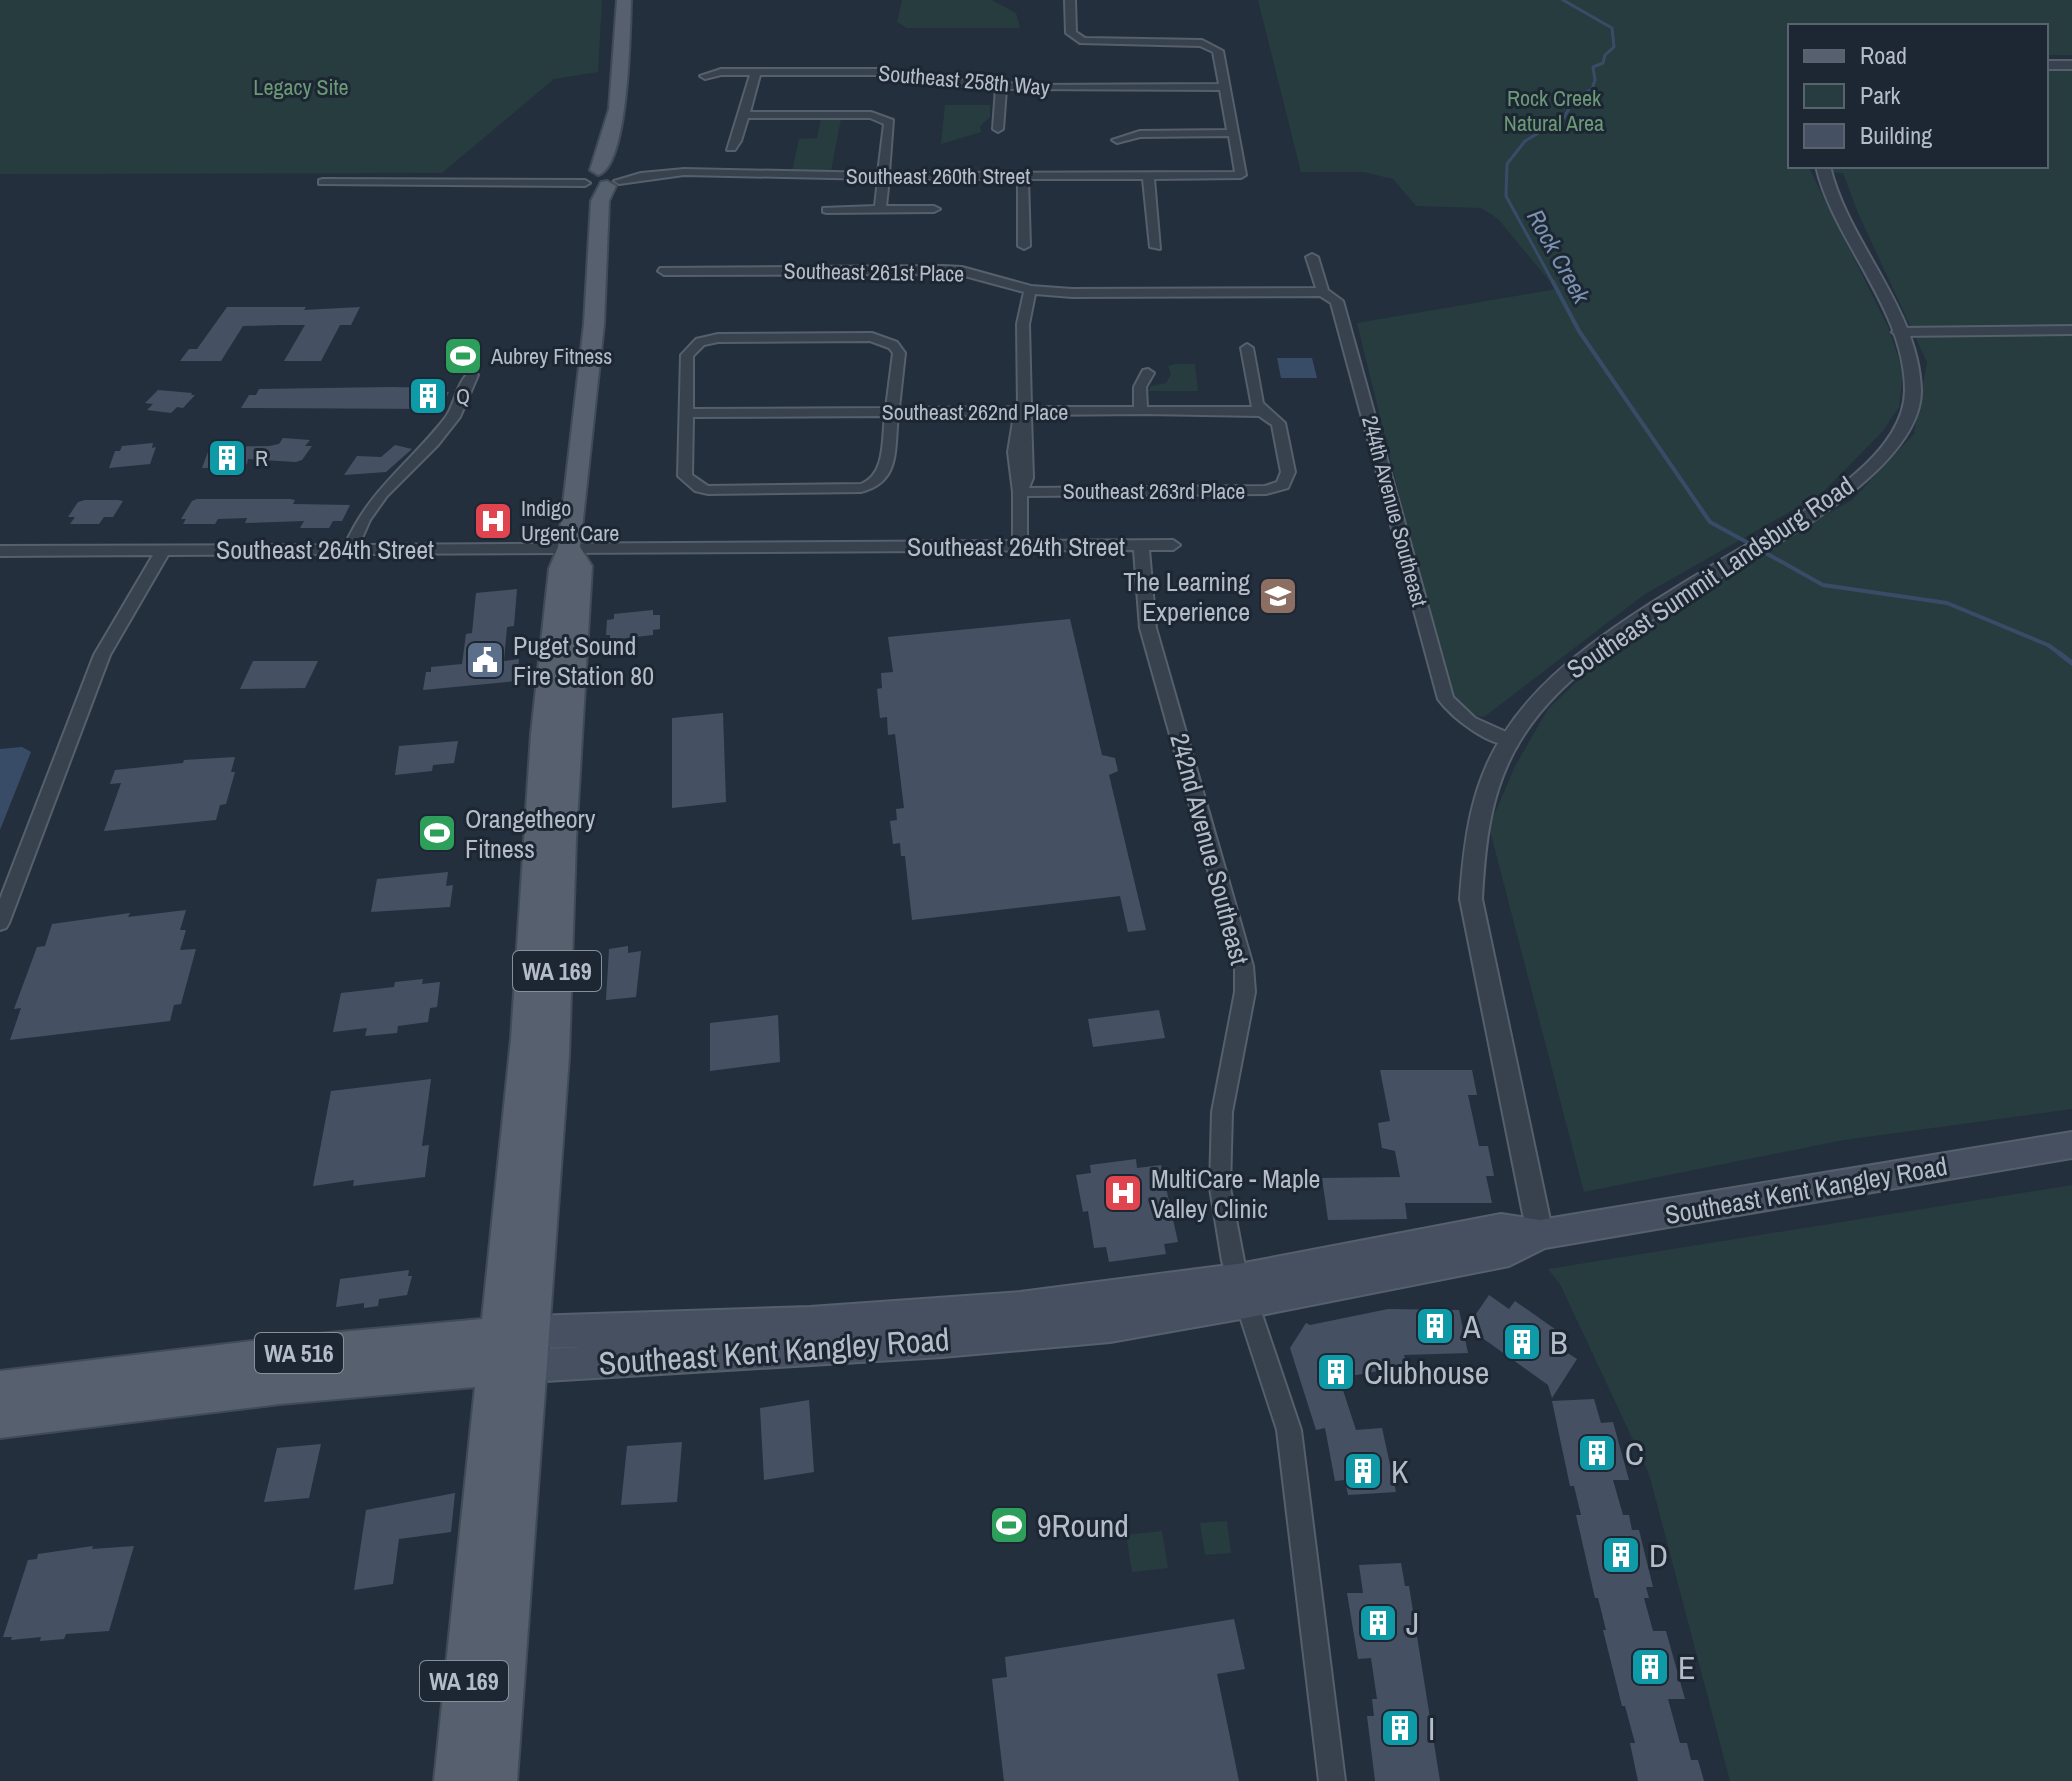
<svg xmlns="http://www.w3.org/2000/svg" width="2072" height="1781" font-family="'Archivo Narrow',sans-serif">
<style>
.green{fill:#263c3f}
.water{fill:#394c67}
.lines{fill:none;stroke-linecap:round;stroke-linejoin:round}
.stream-far2{stroke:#394c67;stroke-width:3}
.stream-far1{stroke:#394c67;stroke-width:4}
.stream{stroke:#394c67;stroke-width:5}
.building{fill:#455162}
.minor-casing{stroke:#565f6c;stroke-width:4}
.tertiary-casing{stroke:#565f6c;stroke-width:4}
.secondary-casing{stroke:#565f6c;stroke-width:4}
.primary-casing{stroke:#414a57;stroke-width:4}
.minor{fill:#38414e;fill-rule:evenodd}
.tertiary{fill:#38414e;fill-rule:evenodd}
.secondary{fill:#465061;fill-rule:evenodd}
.primary{fill:#56606e;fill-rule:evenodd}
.labels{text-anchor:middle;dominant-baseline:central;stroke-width:6;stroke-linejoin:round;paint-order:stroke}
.far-street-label{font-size:22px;fill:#b4bcc9;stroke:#1d2633}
.far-park-label{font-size:22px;fill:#6b9a76;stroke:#1d2633}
.far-poi-label{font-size:22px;fill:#b4bcc9;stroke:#1d2633;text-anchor:start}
.far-water-label{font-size:24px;font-style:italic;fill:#7c92b1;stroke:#1d2633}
.shield{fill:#1d2633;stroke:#878f9c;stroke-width:2}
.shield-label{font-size:24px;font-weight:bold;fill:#b4bcc9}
.street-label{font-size:26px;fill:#b4bcc9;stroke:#1d2633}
.poi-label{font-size:26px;fill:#b4bcc9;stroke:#1d2633;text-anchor:start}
.near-poi-label{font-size:32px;fill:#b4bcc9;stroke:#1d2633;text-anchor:start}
.near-street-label{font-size:32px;fill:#b4bcc9;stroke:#1d2633}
</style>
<rect width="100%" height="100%" fill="#242f3e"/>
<path class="green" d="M0,0H602L598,72L554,79L442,173L0,174Z
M902,0H992L1016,13L1020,28H907L897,22Z
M1258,0H2072V55H2046V26H1790V166H1808L1888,327L1903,371L1899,407L1883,431L1821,494L1645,594L1484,717L1470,716L1448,693L1357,323L1556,289L1499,220L1491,214L1481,208L1416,206L1393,179L1363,172H1301Z
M2046,65H2072V1109L1844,1140L1584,1192L1489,827L1515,766L1548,709L1635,626L1852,500L1914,434L1927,362L1858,213L1843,173L1824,172L1822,166H2046Z
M945,105H990V117L980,126L981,132L941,144Z
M821,119H841L831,171H792L799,139L817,138Z
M1175,364H1195L1198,391H1147L1151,386L1166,383L1171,374L1168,366Z
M2072,1185V1781H1730L1649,1474L1560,1284L1548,1269Z
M1227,1521L1231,1553L1205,1555L1200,1523Z
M1162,1531L1168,1568L1132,1572L1126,1535Z"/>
<path class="water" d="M1277,358H1312L1317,378H1281Z
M22,747L31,752L0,830V749Z"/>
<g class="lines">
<path class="stream-far2" d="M1554,284L1506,196L1507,164L1525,141L1564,118L1574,99L1592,89L1595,80L1593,67L1603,63L1605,55L1614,47L1612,28L1563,0"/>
<path class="stream-far1" d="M1553,282L1579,331L1710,522L1752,545
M1764,552L1823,585L1947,603L2048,645L2062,655"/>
<path class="stream" d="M2059,653L2072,663"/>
</g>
<path class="building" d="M227,307H306L304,310L360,307L351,325H340L321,361H284L305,325H280L243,326L221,361H180L189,349H197Z
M392,387L446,388L444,392H449L442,407L437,409L241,408L249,395H256L259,389Z
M158,390L192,393L191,395H195L183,408L177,407L171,413L147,410L153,404L145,403Z
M283,438L310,440L305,446H312L302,460L296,462L248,459L247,464L240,467L202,468L208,452H213L214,447L269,446L279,444Z
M153,443L152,448L156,447L150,464L109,468L115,451H120L122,446Z
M395,445L412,449L386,472L344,475L357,456L381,457Z
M197,499H290L295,500L293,504L350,505L342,521H333L329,528H300L304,521L245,523L247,518L218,519L215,524H183L186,519H181L192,501Z
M85,500H118L123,501L113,517H104L99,524H70L75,517H68L78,502Z
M479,516H512L507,531H474Z
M517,589L514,626L507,627L504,661L519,659L517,681L423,690L426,672H431V667L462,664L466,634L472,633L476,593Z
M653,610V615H660V629L653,630V635L610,640V635H606L607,620L614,619V614Z
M1070,619L1102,755L1115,758L1118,771L1109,775L1146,930L1128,932L1120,896L912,920L905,856H901L900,843L893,844L890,821L897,820L896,809L904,808L895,734L888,735L887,717L880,718L877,689L882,688L881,673L893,672L888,637Z
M253,661H318L305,688L240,689Z
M723,713L726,802L672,808V718Z
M458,741L454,763L433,765L432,771L395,775L399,746Z
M235,757L231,772H235L226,804L220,805L216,820L104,831L121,783L110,784L115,770L183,763L184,760Z
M448,872L446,886L453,885L450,907L371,912L377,879Z
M186,910L180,930H186L180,950L196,949L181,1004L174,1005L170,1021L10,1040L21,1008L14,1009L37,947L45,946L52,924L130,913L128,917Z
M628,946V953L641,951L636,997L606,1000L609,949Z
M423,979L422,984L440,982L437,1007L430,1008L428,1022L398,1026L397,1033L365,1036L367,1028L333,1032L341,993L394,987L395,982Z
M1159,1010L1165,1038L1093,1047L1088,1019Z
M778,1015L780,1062L710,1071V1023Z
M1380,1070H1472L1477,1095H1468L1479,1146H1488L1494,1176H1486L1492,1203H1405L1407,1219L1328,1220L1322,1178L1400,1177L1395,1151L1382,1148L1378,1123L1390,1121Z
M431,1079L422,1146L429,1145L425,1177L353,1186L354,1180L313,1186L331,1091Z
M1136,1159L1137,1168L1161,1165L1178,1242L1164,1244L1166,1254L1109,1262L1106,1247L1094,1248L1088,1211L1083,1212L1076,1175L1091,1173L1090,1165Z
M409,1270L408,1276H412L407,1295L379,1299L378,1306L364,1308V1303L336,1307L340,1279Z
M1489,1295L1509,1309L1515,1301L1562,1334L1555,1345L1577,1359L1552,1398L1548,1385L1467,1327Z
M1388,1309L1459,1310L1468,1353L1404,1355L1408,1366L1339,1378L1356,1430L1382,1428L1396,1492L1348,1495L1345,1480L1335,1481L1325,1428L1316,1430L1290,1348L1306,1323L1310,1325Z
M1594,1399L1601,1423L1613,1422L1629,1480H1613L1623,1515H1629L1632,1530H1639L1653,1587H1646L1649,1598H1644L1653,1631H1666L1685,1699H1668L1680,1743H1687L1691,1760H1698L1704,1781H1638L1630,1743H1635L1625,1706H1622L1603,1630H1606L1598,1598H1595L1576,1515H1581L1574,1486H1570L1552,1401Z
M809,1400L814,1472L764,1480L760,1408Z
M682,1442L677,1502L621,1505L627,1446Z
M321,1444L309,1498L264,1502L277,1448Z
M455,1493L451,1532L399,1539L393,1584L354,1590L366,1510Z
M93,1546L92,1549L134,1546L109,1631L66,1634L64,1639L40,1641L41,1637L11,1640L12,1637H3L28,1560L37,1559L38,1554Z
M1401,1563L1405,1586H1409L1440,1781H1375L1367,1716H1374L1372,1699H1377L1371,1658L1358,1659L1347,1593H1363L1359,1565Z
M1234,1619L1245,1669L1217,1674L1239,1781H1004L992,1679L1007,1677L1005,1657Z"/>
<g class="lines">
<defs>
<path id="minor" d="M1065,0H1075L1076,32L1085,38L1202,40L1223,51L1246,175L1241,178L1154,179L1160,249L1150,247L1143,179H1028L1030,246L1024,249L1018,246V179H889L886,206H934L940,209L934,212L827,213L823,212V208L875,206L878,179L684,175L619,184L614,181L641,173L684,169L878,173L884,124L870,118H748L741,141L735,150H727L750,75H721L705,79L700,76L721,69H877L929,78L1037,85L1219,84L1213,52L1200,46L1080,43L1066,33ZM760,75H877L929,84L996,88L993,129L998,132L1003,129L1006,89L1220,90L1227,130L1140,131L1112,140L1117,143L1140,137L1229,136L1235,172L889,173L893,120L871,112H750Z
M323,179L585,180L590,183L585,186L319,184V180Z
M1312,254L1318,257L1328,290L1343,301L1453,697L1475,718L1515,736L1517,740L1515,744C1492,750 1451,717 1438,699L1331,303L1320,296L1072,297L1035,294L1029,324L1031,407H1134V387L1143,370L1148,369L1154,373L1146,387L1147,407H1252L1241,348L1247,344L1253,348L1263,403L1285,423L1295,472L1288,488L1266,494L1027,496V541L1173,540L1180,545L1173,550H1149L1156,628L1253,966L1255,992L1232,1112L1230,1188L1244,1261L1301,1430L1345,1781H1319L1277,1430L1222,1261L1210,1188L1212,1112L1235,992V966L1140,628L1134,550L168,555L110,655L9,923L6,928L0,930V899L94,655L153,555L0,556V546L345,545C369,490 409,464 445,418C455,406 457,378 472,371L478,375L460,417L438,445L387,496L370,520L359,545L1013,541V492L1008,452L1014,415L898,416C894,449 901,482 861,492L708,494L695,491L678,476L681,355L696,339L718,334L872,333L897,342L905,353L899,408L1018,407L1017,324L1024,292L961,275L944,274L664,275L658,271L660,268L944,266L962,267L1031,286L1072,289L1316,288L1306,257ZM870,341L889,348L893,353L886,408L693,409V356L704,345L718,342ZM1146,414L1259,416L1272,425L1281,472L1277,482L1265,486L1029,488L1033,478L1031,415ZM885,416C882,439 886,474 861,484L708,486L692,475L693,417Z
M2072,326V334L1898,336L1892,332L1898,328Z"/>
<path id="tertiary" d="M2046,61H2072V69H2046Z
M1816,166H1830C1847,241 1919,309 1921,390C1922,478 1735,565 1668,609C1614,645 1554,684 1520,741C1490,790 1485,844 1482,899L1553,1234L1549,1243L1540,1246L1531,1243L1527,1234L1460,899C1464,840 1471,782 1505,732C1527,698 1557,670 1589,646C1631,614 1677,587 1721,560C1778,525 1905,466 1905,390C1905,309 1833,241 1816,166Z"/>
<path id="secondary" d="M2072,1132V1158L1545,1248L1509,1266L1246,1318L1110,1342L942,1357L529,1382L517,1377L513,1366L517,1355L529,1350L583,1347L531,1348L520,1343L515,1332L520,1321L531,1316L810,1307L1020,1292L1244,1263L1501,1214L1540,1220Z"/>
<path id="primary" d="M617,0H631C630,29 629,167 598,175L590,170L609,109Z
M607,181L616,186L609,201L604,324L580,547L592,566L576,839L569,1056L517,1781H434L475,1387L280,1404L0,1438V1371L285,1337L482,1319L511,1039L531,734L549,569L558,547L584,324L591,201L601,182Z"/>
</defs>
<use href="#minor" class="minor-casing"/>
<use href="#tertiary" class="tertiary-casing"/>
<use href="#secondary" class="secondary-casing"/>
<use href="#primary" class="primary-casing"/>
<use href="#minor" class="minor"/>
<use href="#tertiary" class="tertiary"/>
<use href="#secondary" class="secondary"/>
<use href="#primary" class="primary"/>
</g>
<defs>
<symbol id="stadium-square" viewBox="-11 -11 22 22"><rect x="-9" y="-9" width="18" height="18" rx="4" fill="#2e9e5b" stroke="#1d2633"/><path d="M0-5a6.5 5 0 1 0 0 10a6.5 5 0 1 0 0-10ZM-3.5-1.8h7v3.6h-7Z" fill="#fff"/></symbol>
<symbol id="building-square" viewBox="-11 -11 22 22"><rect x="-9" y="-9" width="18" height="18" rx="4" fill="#0f9aa8" stroke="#1d2633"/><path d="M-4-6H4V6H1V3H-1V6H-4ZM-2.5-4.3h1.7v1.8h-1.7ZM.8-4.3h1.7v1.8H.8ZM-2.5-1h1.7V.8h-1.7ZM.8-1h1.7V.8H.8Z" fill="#fff"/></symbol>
<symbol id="hospital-square" viewBox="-11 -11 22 22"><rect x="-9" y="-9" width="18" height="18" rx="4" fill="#e0444e" stroke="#1d2633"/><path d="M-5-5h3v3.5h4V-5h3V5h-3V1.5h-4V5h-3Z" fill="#fff"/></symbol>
<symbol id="school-square" viewBox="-11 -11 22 22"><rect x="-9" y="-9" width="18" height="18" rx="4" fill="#8d6e63" stroke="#1d2633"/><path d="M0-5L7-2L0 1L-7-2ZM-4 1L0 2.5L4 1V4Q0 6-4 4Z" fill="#fff"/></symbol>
<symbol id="civic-square" viewBox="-11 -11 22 22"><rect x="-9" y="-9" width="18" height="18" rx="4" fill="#5c6f8a" stroke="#1d2633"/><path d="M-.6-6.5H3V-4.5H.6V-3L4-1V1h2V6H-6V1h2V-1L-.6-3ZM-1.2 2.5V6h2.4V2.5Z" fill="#fff"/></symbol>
</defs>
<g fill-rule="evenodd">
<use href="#stadium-square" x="441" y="334" width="44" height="44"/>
<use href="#building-square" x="406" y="374" width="44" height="44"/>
<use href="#building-square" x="205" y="436" width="44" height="44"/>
<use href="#hospital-square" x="471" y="499" width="44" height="44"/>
<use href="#school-square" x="1256" y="574" width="44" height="44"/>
<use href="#civic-square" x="463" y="638" width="44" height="44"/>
<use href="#stadium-square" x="415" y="811" width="44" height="44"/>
<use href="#hospital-square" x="1101" y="1171" width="44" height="44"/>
<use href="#building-square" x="1413" y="1304" width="44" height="44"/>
<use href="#building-square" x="1500" y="1320" width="44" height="44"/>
<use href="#building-square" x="1314" y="1350" width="44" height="44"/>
<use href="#building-square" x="1575" y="1431" width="44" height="44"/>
<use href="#building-square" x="1341" y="1449" width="44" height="44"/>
<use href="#stadium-square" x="987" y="1503" width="44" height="44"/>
<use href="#building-square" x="1599" y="1533" width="44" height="44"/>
<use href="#building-square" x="1356" y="1601" width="44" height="44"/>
<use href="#building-square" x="1628" y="1645" width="44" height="44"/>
<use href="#building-square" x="1378" y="1706" width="44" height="44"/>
</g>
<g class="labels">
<g class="far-street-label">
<text transform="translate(964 80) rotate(5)">Southeast 258th Way</text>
<text x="938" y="176">Southeast 260th Street</text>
<text transform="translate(874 272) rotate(1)">Southeast 261st Place</text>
<text x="975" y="412">Southeast 262nd Place</text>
<text x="1154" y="491">Southeast 263rd Place</text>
<text transform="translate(1395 511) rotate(75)">244th Avenue Southeast</text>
</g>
<g class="far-park-label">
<text x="301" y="87">Legacy Site</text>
<text x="1554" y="98">Rock Creek<tspan x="1554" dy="25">Natural Area</tspan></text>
</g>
<g class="far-poi-label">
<text x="491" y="356">Aubrey Fitness</text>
<text x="456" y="396">Q</text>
<text x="255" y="458">R</text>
<text x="521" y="508">Indigo<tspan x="521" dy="25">Urgent Care</tspan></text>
</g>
<g class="far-water-label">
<text transform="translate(1559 256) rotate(61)">Rock Creek</text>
</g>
<g class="shield">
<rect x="513" y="951" width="88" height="40" rx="6"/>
<rect x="255" y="1333" width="88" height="40" rx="6"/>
<rect x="420" y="1661" width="88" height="40" rx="6"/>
</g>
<g class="shield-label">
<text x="557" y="971">WA 169</text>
<text x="299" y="1353">WA 516</text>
<text x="464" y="1681">WA 169</text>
</g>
<g class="street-label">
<text x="1016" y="546">Southeast 264th Street</text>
<text x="325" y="549">Southeast 264th Street</text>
<text transform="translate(1710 577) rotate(-34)">Southeast Summit Landsburg Road</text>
<text transform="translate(1210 849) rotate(75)">242nd Avenue Southeast</text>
<text transform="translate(1806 1190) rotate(-10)">Southeast Kent Kangley Road</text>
</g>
<g class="poi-label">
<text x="1250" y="581" text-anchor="end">The Learning<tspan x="1250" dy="30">Experience</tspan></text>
<text x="513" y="645">Puget Sound<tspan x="513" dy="30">Fire Station 80</tspan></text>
<text x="465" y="818">Orangetheory<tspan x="465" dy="30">Fitness</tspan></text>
<text x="1151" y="1178">MultiCare - Maple<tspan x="1151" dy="30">Valley Clinic</tspan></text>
</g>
<g class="near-poi-label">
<text x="1463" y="1326">A</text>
<text x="1550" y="1342">B</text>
<text x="1364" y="1372">Clubhouse</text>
<text x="1625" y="1453">C</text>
<text x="1391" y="1471">K</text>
<text x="1037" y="1525">9Round</text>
<text x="1649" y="1555">D</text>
<text x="1406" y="1623">J</text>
<text x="1678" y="1667">E</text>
<text x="1428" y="1728">I</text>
</g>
<g class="near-street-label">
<text transform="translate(774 1351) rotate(-4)">Southeast Kent Kangley Road</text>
</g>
</g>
<rect x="1788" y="24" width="260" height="144" fill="#1d2633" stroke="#59626f" stroke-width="2"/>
<rect x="1804" y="50" width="40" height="12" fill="#56606e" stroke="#59626f" stroke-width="2"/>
<text x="1860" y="64" font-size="24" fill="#b4bcc9">Road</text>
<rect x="1804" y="84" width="40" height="24" fill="#263c3f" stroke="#59626f" stroke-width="2"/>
<text x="1860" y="104" font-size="24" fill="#b4bcc9">Park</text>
<rect x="1804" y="124" width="40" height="24" fill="#455162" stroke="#59626f" stroke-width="2"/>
<text x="1860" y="144" font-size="24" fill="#b4bcc9">Building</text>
</svg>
